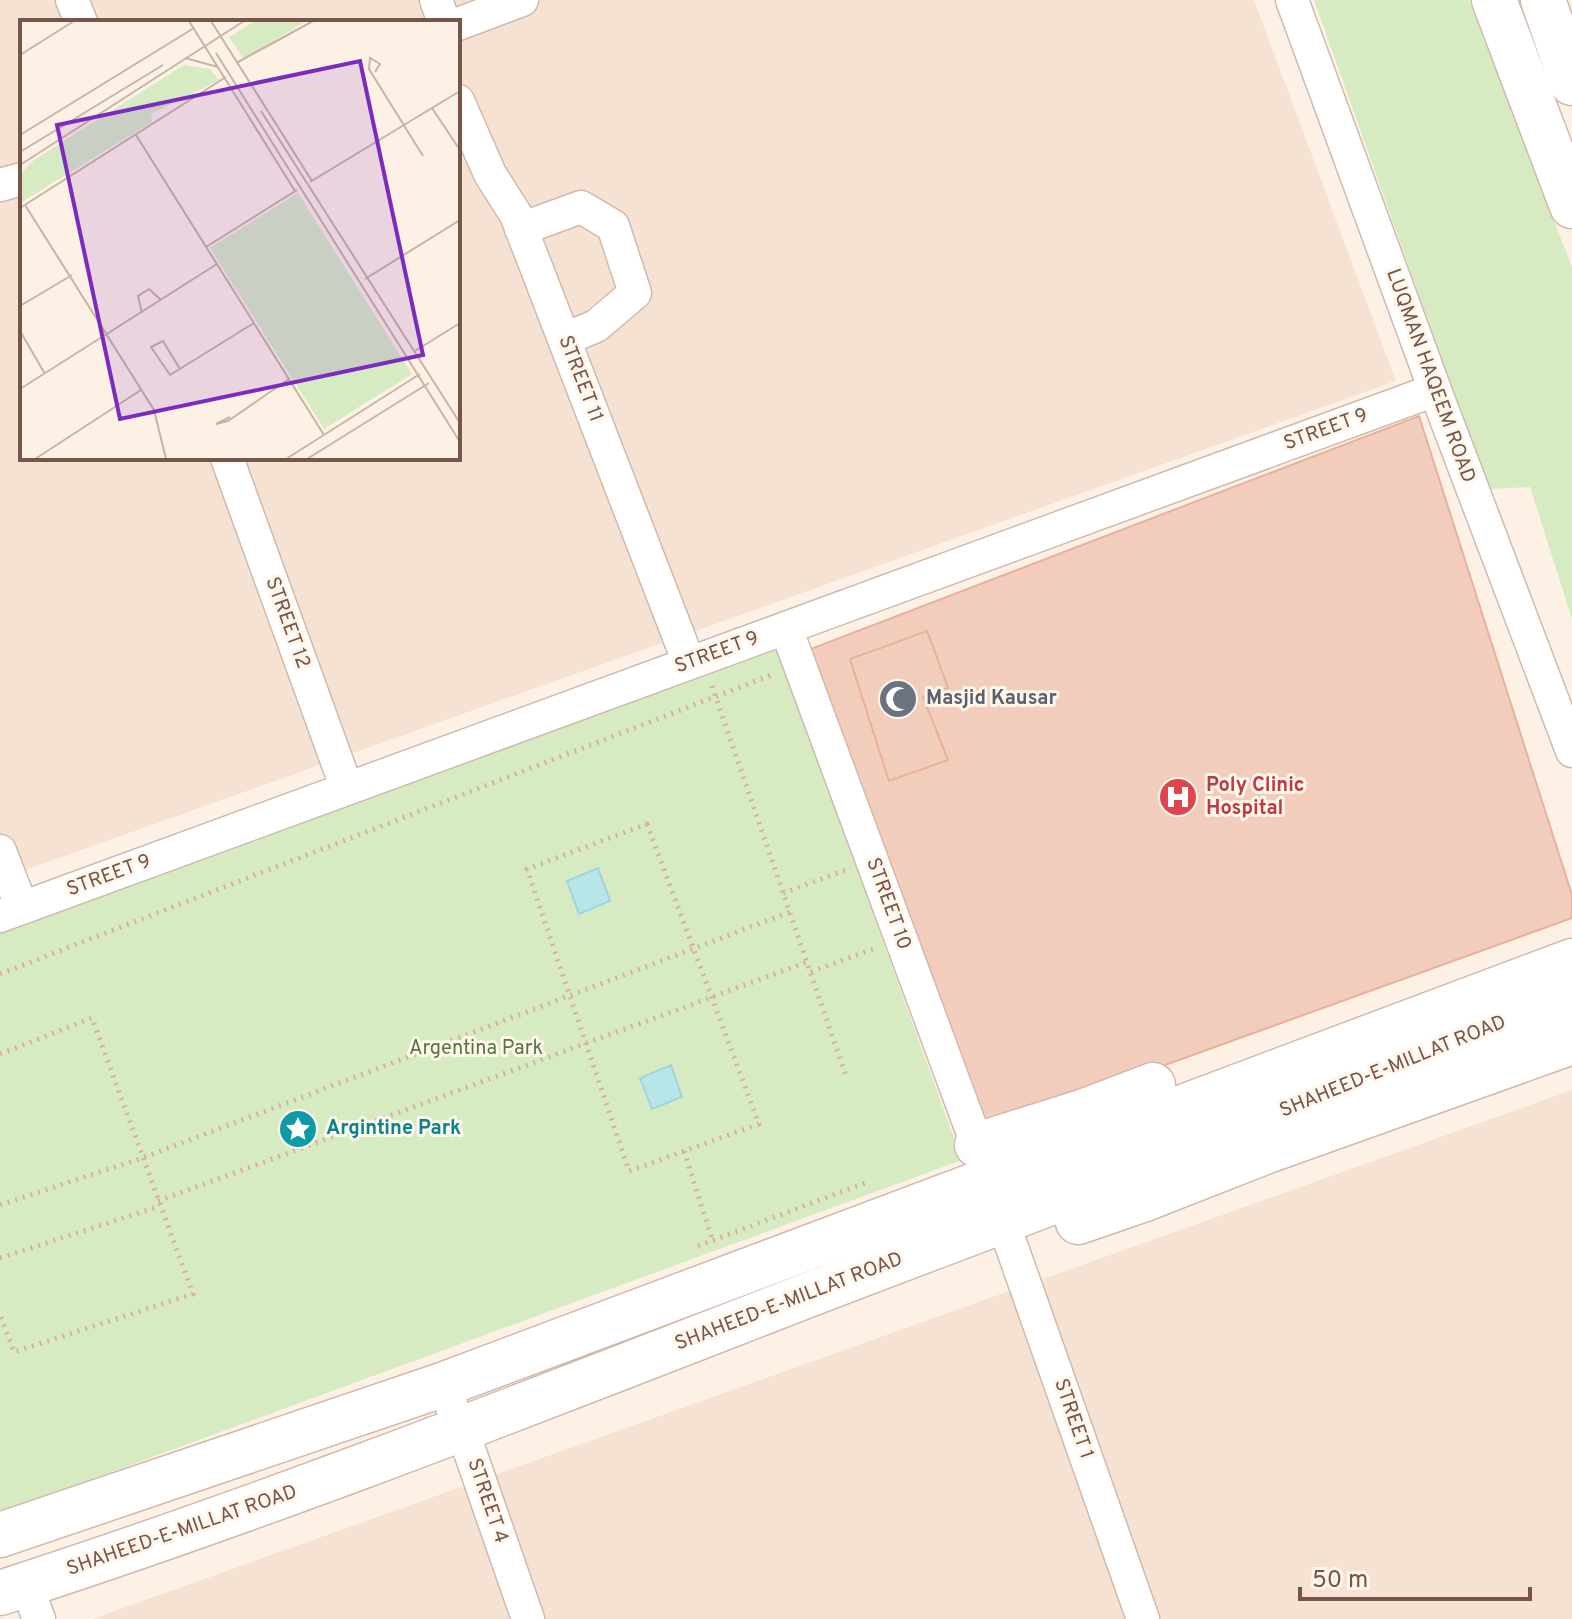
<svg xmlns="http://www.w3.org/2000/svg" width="1572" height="1619" font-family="Overpass,sans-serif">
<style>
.residential{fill:#f5e2d3;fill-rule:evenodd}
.green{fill:#d7ebc3}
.water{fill:#b8e5e7;stroke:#9ed6da;stroke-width:2}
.building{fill:#f3cdbb;stroke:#e7b19b;stroke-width:2}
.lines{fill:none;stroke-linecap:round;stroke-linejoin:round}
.street-casing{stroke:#d1baad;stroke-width:35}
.secondary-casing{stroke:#d4b9ab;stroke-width:47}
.path{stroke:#d9b09e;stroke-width:5;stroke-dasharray:2 6;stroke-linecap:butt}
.street{stroke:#fff;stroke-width:32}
.secondary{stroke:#fff;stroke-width:44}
.labels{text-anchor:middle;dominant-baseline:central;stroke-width:6;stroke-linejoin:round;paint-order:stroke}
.street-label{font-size:20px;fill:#775549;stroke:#fff6ec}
.worship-label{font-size:20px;font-weight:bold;fill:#5b616d;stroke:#fff6ec;text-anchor:start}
.health-label{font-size:20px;font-weight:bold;fill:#be3a42;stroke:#fff6ec;text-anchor:start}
.park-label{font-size:20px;fill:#54773e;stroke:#fff6ec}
.culture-label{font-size:20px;font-weight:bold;fill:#0d838f;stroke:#fff6ec;text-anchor:start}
.inset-road{fill:none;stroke:#c7b3a7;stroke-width:2}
.view{fill:#7b2cbf;fill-opacity:0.15;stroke:#7b2cbf;stroke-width:4}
.inset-edge{fill:none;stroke:#775549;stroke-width:4}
</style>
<rect width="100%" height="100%" fill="#fdf1e5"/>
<path class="residential" d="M0,0H1254L1396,381L0,879ZM22,22H458V458H22Z
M1572,1090V1619H92Z"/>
<path class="green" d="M1314,0H1469L1572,267V619L1530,487L1488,489Z
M777,648L962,1160L0,1513V933Z"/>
<path class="water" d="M598,868L610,901L579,914L567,881Z
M671,1065L682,1097L652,1109L640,1078Z"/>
<path class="building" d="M1419,416L1572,895V918L988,1129L808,650Z
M927,631L948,688L923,697L948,760L889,781L850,659Z"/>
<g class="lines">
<defs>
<path id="street" d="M72,0L81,22
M436,0L444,22
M1292,0L1435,390L1572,751
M458,24L522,0
M458,101L490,174L516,215L689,663
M0,185L22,179
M521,229L581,207L613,226L635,293L596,326L565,339
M227,458L347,789
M786,628L985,1166
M0,851L22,908
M0,916L1435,390
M1002,1219L1143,1619
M442,1385L462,1429L528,1619
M26,1584L39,1619"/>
<path id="secondary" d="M1494,0L1572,206
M1543,0L1572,83
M977,1145L1082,1112L1153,1085
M1078,1222L1142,1200L1267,1151L1572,1042
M0,1535L442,1385L1572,961
M0,1593C263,1508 520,1407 777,1307C916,1253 1056,1202 1195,1147C1321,1098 1445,1044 1572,997"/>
</defs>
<use href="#street" class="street-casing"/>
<use href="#secondary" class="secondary-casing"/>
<path class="path" d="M712,686L847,1079
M647,824L759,1124L629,1171L527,869Z
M783,893L846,870
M811,972L873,949
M0,974L771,675
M0,1054L92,1018L193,1294L14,1352L0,1315
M684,1151L713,1242
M158,1201L807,962
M0,1205L142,1158L790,912
M698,1246L865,1183
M0,1258L160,1206"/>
<use href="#street" class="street"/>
<use href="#secondary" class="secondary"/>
</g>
<defs>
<symbol id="mosque-disc" viewBox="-11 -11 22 22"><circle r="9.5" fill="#6b7280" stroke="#fff6ec"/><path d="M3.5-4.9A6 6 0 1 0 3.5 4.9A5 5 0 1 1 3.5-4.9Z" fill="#fff"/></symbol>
<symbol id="hospital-disc" viewBox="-11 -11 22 22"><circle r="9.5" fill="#e0444e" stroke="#fff6ec"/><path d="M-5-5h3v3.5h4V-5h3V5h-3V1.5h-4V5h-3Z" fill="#fff"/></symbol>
<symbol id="sight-disc" viewBox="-11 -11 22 22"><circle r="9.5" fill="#0f9aa8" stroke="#fff6ec"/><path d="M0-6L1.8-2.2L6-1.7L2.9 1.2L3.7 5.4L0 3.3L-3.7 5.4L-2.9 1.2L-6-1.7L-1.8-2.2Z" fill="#fff"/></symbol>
</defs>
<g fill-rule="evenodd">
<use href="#mosque-disc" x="876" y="677" width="44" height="44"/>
<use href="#hospital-disc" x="1156" y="775" width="44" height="44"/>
<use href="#sight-disc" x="276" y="1107" width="44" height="44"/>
</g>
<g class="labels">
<g class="street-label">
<text transform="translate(1430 376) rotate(70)">LUQMAN HAQEEM ROAD</text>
<text transform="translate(580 379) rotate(69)">STREET 11</text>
<text transform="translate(1326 430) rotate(-20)">STREET 9</text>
<text transform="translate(287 623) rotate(70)">STREET 12</text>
<text transform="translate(717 653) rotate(-20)">STREET 9</text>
<text transform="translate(109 876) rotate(-20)">STREET 9</text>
<text transform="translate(888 904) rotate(70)">STREET 10</text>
<text transform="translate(1393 1067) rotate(-22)">SHAHEED-E-MILLAT ROAD</text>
<text transform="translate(789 1302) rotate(-21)">SHAHEED-E-MILLAT ROAD</text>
<text transform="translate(1073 1419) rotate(71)">STREET 1</text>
<text transform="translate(487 1501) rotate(71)">STREET 4</text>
<text transform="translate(182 1531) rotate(-19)">SHAHEED-E-MILLAT ROAD</text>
</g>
<g class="worship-label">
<text x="926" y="699">Masjid Kausar</text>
</g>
<g class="health-label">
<text x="1206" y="786">Poly Clinic<tspan x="1206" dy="23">Hospital</tspan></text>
</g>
<g class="park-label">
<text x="476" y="1049">Argentina Park</text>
</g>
<g class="culture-label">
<text x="326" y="1129">Argintine Park</text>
</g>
</g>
<g transform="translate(20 20)">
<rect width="440" height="440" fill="#fdf1e5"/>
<path d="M235,1H286L224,39L209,17ZM164,45L190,49L199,60L131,94L132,102L0,183V154L14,140ZM278,173L392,354L304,409L190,228Z" fill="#d7ebc3"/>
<path class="inset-road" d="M169,1L275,171M191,1L292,161M196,33L440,422M0,35L54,1M165,38L198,47M218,42L293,1M355,52L360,44L350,38L349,49L403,136M412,88L440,130M241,91L440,403M0,115L174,8M116,115L304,415M0,132L143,45M0,145L224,1M290,162L440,71M5,185L134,390L146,439M0,188L206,57M186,227L277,170M345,259L440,200M0,286L52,255M122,293L118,276L129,269L141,280M0,311L25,354M395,331L440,303M160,349L143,321L131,327L150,355L234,303M0,369L197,244M210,397L196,404L208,401L269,359M15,439L121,370M266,439L400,354M287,439L409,363"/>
<path class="view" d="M340,41L403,335L100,399L37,105Z"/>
<rect width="440" height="440" class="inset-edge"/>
</g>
<path d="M1300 1587v12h230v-12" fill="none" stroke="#775549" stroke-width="4"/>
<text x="1312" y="1587" font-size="24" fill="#775549" stroke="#fff6ec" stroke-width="6" paint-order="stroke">50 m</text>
</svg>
